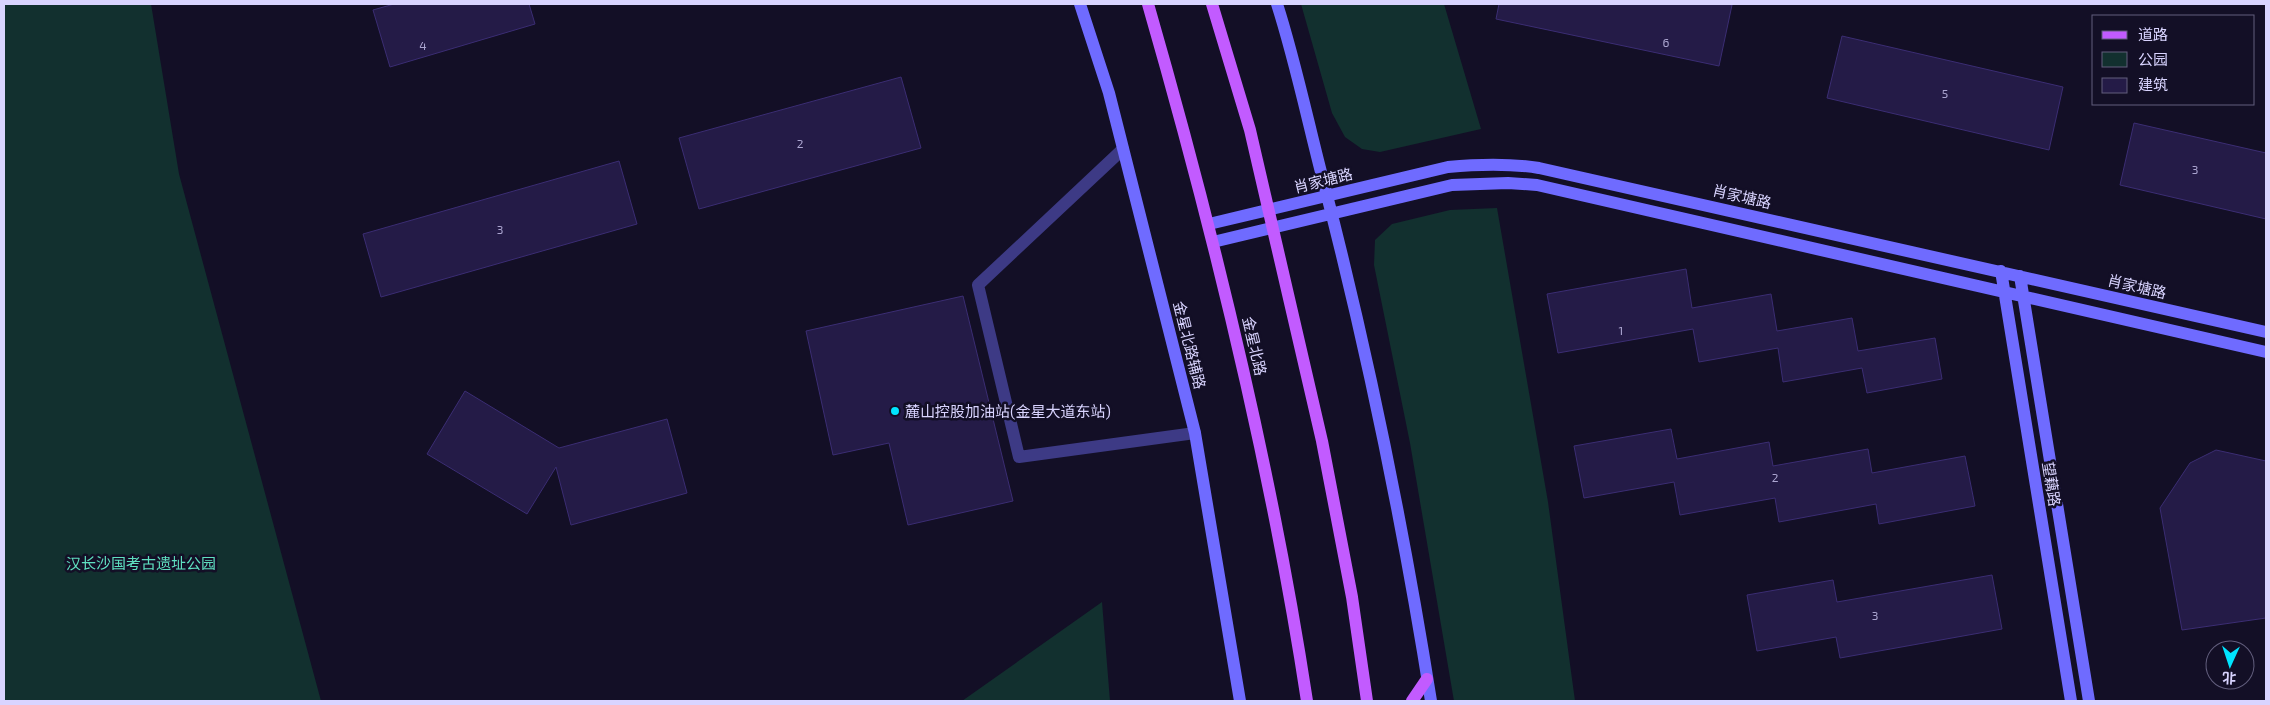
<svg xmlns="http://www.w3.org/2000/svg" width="2270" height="705" font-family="'Exo 2','Noto Sans SC',sans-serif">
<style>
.green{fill:#12302f}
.building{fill:#241b47;stroke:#3b2d73}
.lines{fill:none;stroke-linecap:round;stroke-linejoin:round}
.lane{stroke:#3d3a85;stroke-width:12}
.secondary{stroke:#6f6bff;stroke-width:12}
.primary{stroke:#c25bff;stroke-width:12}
.poi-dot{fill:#00e5ff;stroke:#130f26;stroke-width:2}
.labels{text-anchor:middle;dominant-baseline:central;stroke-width:5;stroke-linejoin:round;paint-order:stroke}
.number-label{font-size:12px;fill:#aca6d1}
.street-label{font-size:15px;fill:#d9d4ff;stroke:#130f26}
.poi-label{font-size:15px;fill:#d9d4ff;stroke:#130f26;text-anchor:start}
.park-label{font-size:15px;fill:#5fe0c0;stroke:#130f26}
</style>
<rect width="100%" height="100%" fill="#130f26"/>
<path class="green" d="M4,4H151L179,174L321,701H4Z
M1301,4H1444L1481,129L1380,152L1362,149L1345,137L1332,113Z
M1497,208L1548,502L1575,701H1454L1410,443L1374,265L1375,240L1392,224L1450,210Z
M1102,602L1110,701H962Z"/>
<path class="building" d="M394,4H529L535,24L390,67L373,10Z
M1499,4H1727L1732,5L1719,66L1496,19Z
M1842,36L2063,87L2049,150L1827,98Z
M901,77L921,148L699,209L679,138Z
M2134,123L2266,153V219L2120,185Z
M619,161L637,224L381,297L363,234Z
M1686,269L1692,308L1771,294L1777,331L1852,318L1858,351L1935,338L1942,379L1867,393L1862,368L1783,382L1778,348L1699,362L1693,329L1558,353L1547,294Z
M963,296L1013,501L908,525L889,443L833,455L806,331Z
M465,391L559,448L667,419L687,493L571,525L556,467L527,514L427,454Z
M1671,429L1677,459L1769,442L1773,466L1868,449L1872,473L1965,456L1975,506L1879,524L1876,504L1779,522L1775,498L1680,515L1674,482L1584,498L1574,446Z
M2216,450L2266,461V618L2182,630L2160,508L2190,463Z
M1992,575L2002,629L1840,658L1836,637L1757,651L1747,595L1833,580L1837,602Z"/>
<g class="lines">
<path class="lane" d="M1123,149L978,285L1019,457L1195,433"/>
<path class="secondary" d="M1080,4L1109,93L1195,433L1240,701
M1277,4C1295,60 1307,118 1322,176C1367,349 1403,524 1431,701
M1209,224L1448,167C1479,164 1508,163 1539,168L2266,332
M1213,242L1452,185L1508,183L1537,185L2266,352
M2001,271L2071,701
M2020,276L2089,701"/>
<path class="primary" d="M1148,4C1214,233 1271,465 1307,701
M1212,4L1250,130L1322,441L1352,597L1367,701
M1412,701L1427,679"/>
</g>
<circle class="poi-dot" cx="895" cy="411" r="5"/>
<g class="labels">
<g class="number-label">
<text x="1666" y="42">6</text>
<text x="423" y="45">4</text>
<text x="1945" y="93">5</text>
<text x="800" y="143">2</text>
<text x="2195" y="169">3</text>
<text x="500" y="229">3</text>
<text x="1621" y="330">1</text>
<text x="1775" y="477">2</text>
<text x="1875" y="615">3</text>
</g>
<g class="street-label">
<text transform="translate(1323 180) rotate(-14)">肖家塘路</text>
<text transform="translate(1742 196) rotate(13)">肖家塘路</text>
<text transform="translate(2137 286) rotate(13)">肖家塘路</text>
<text transform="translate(1190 345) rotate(76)">金星北路辅路</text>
<text transform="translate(1255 346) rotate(77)">金星北路</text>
<text transform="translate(2052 484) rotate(81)">望藕路</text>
</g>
<g class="poi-label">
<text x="905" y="411">麓山控股加油站(金星大道东站)</text>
</g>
<g class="park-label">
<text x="141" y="563">汉长沙国考古遗址公园</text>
</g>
</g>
<rect width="2270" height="705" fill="none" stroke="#d9d4ff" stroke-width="10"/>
<rect x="2092" y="15" width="162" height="90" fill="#130f26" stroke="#625e7d"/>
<rect x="2102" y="31" width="25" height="8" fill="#c25bff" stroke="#625e7d"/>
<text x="2138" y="40" font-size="15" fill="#d9d4ff">道路</text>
<rect x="2102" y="52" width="25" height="15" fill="#12302f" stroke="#625e7d"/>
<text x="2138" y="65" font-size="15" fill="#d9d4ff">公园</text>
<rect x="2102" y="78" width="25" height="15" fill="#241b47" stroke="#625e7d"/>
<text x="2138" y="90" font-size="15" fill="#d9d4ff">建筑</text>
<g transform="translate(2230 665) rotate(183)"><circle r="24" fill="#130f26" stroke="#625e7d"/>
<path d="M0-4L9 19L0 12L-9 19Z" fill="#00e5ff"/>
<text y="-8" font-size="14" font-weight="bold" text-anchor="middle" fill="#d9d4ff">北</text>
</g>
</svg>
